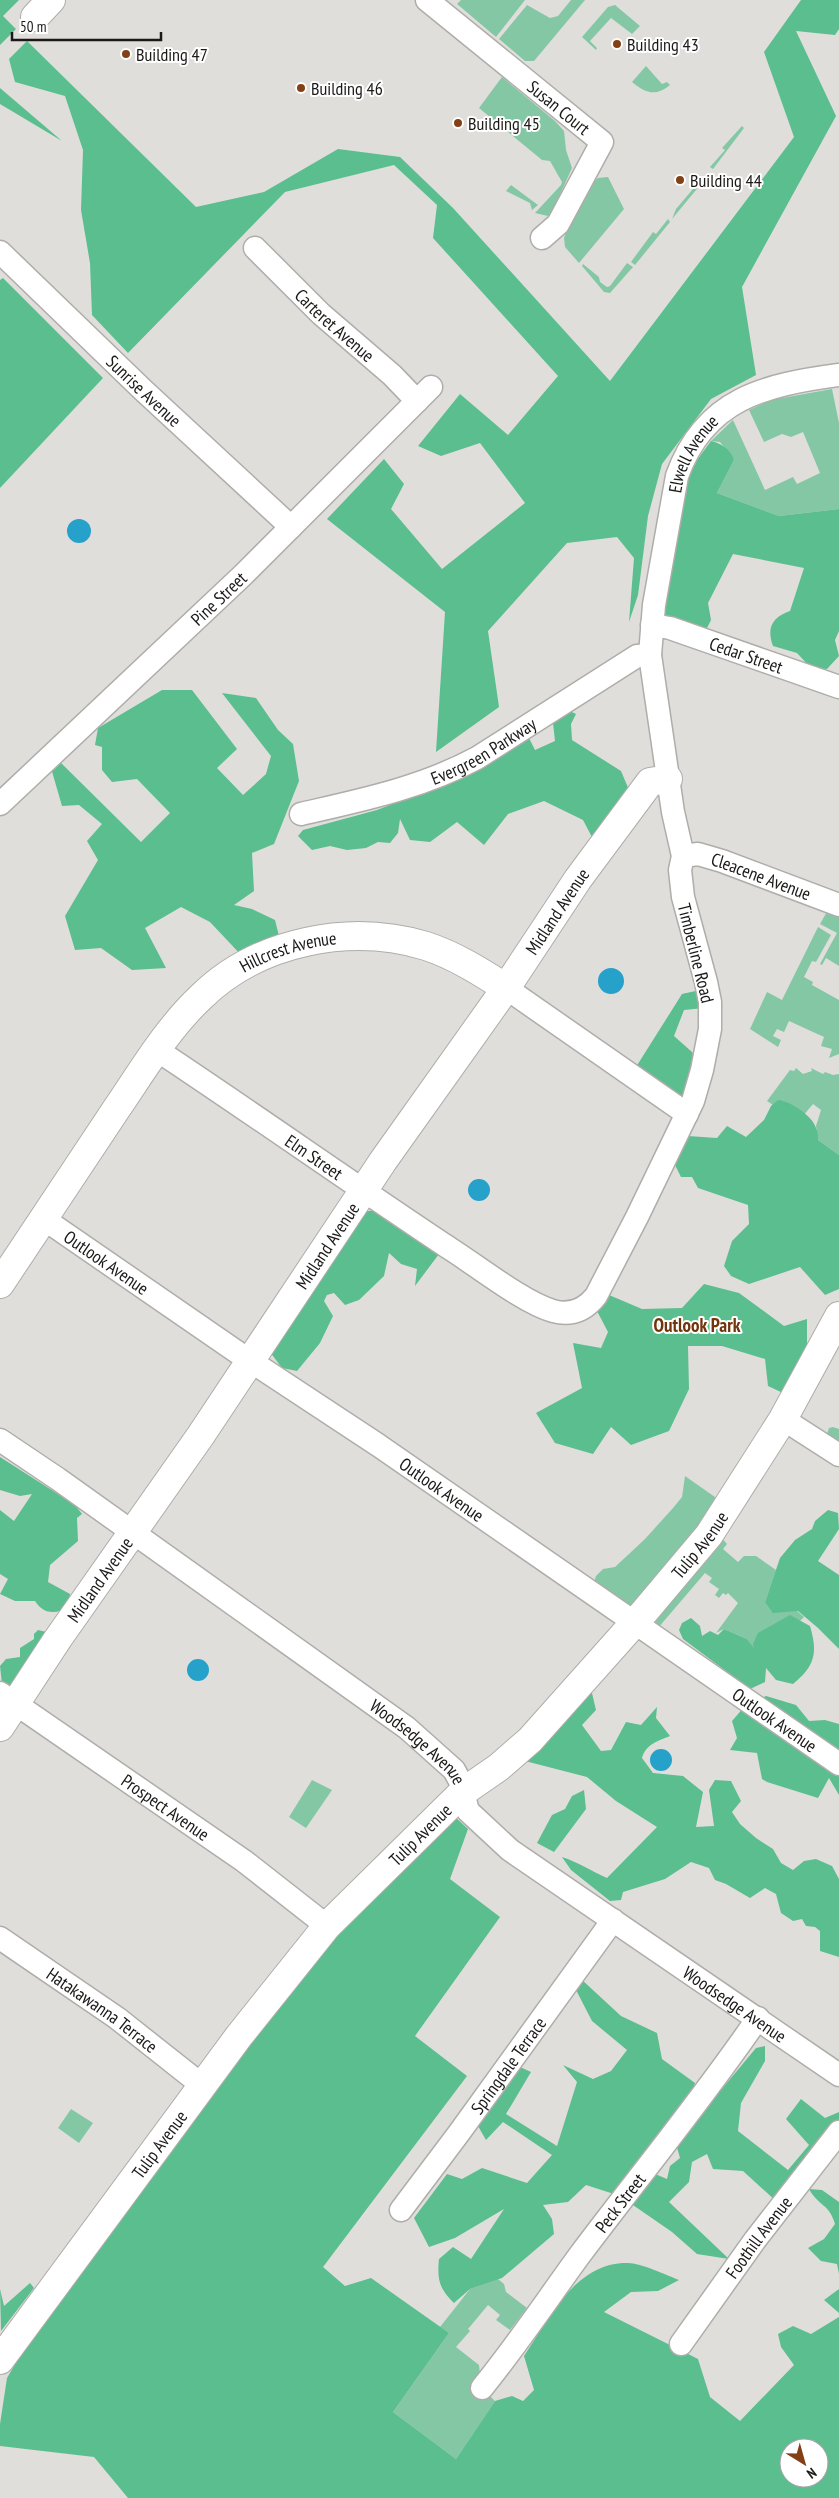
<svg xmlns="http://www.w3.org/2000/svg" width="839" height="2498" font-family="'PT Sans Narrow',sans-serif">
<style>
.green{fill:#84c7a5}
.forest{fill:#5abe8f;fill-rule:evenodd}
.water{fill:#26a1ca}
.lines{fill:none;stroke-linecap:round;stroke-linejoin:round}
.minor-casing{stroke:#afadaa;stroke-width:25}
.tertiary-casing{stroke:#afadaa;stroke-width:30}
.minor{stroke:#fff;stroke-width:22}
.tertiary{stroke:#fff;stroke-width:28}
.poi-dot{fill:#844015;stroke:#fff;stroke-width:2}
.labels{text-anchor:middle;dominant-baseline:central;stroke-width:4;stroke-linejoin:round;paint-order:stroke}
.poi-label{font-size:18px;fill:#1a1918;stroke:#fff;text-anchor:start}
.street-label{font-size:18px;fill:#1a1918;stroke:#fff}
.neighbourhood-label{font-size:19px;font-weight:bold;fill:#72340b;stroke:#fff}
</style>
<rect width="100%" height="100%" fill="#e0dedb"/>
<path class="green" d="M461,0H525L496,37L457,4Z
M571,0H585L534,61H525L499,39L527,5L550,18L558,16Z
M615,5L640,26L632,34L611,18L590,41L597,48L596,50L582,37L608,7Z
M646,66L662,84L667,82L670,85C656,97 645,93 632,82Z
M502,77L555,121L564,131L566,150L572,168L552,212L548,216L535,213L561,185L562,182L550,161L542,160L479,108Z
M742,126L744,128L713,169L710,167L725,150L722,148Z
M704,176L706,178L672,219L676,209Z
M608,177L624,209L579,263L565,247L564,238L570,222L592,183L598,178Z
M511,185L538,205L532,210L530,203L506,191Z
M668,219L670,222L635,265L631,262L653,232L656,234Z
M627,263L633,267L610,293L604,292L582,266L583,264L599,277L600,282L607,287L610,286Z
M832,389L839,423V509L779,516L717,493L734,460L720,442L711,441L733,420L765,490L793,477L797,484L820,473L803,432L791,437L782,434L764,442L749,410L771,400Z
M829,908L839,912V966L826,958L822,965L820,964L837,933L820,924Z
M818,927L831,935L816,962L812,961L804,977L813,982L812,985L839,1000V1054L829,1058L832,1049L821,1046L824,1037L789,1021L784,1032L777,1029L773,1036L781,1040L778,1047L750,1029L767,992L782,1000Z
M796,1068L803,1074L812,1071L811,1068L823,1074L825,1072L833,1075L839,1074V1155L818,1140L816,1126L821,1110L813,1104L798,1122L767,1101L790,1070L794,1071Z
M833,1427L839,1429V1445L827,1434L829,1428Z
M685,1476L722,1502L636,1605L628,1606L594,1582L596,1576L603,1569L615,1567L645,1539L673,1508L682,1497Z
M720,1536L727,1544L723,1549L738,1562L744,1556H756L776,1570L765,1602L797,1611L804,1617L800,1621L789,1616L755,1650L747,1639L724,1629L716,1633L738,1603L728,1593L726,1595L723,1593L719,1598L715,1595L719,1589L709,1582L712,1578L705,1573L658,1628L654,1618Z
M312,1780L332,1790L306,1828L289,1817Z
M71,2109L93,2123L79,2143L58,2128Z
M498,2279L504,2284L506,2292L527,2308L510,2330L496,2320L500,2315L488,2305L468,2329L470,2331L456,2347L479,2365L480,2374L474,2381L495,2401L456,2459L393,2412L449,2333L440,2327L470,2289Z"/>
<path class="forest" d="M0,0H19L3,16L16,29L0,45Z
M801,0H839V29L835,35L796,31L836,116L742,287L756,375L711,399L662,464L648,516L638,595L629,622L634,558L617,537L567,543L488,631L499,707L436,752L445,612L327,519L384,459L404,484L391,509L442,569L525,503L480,443L441,456L418,446L460,394L508,435L558,376L433,238L437,205L394,165L285,192L128,353L92,315L90,263L81,210L83,150L65,96L15,82L9,59L27,41L196,207L264,192L338,149L400,157L453,208L610,381L794,137L764,52Z
M0,88L62,141L0,104Z
M3,278L103,378L0,488V280Z
M711,441C721,443 731,450 734,460L717,493L779,516L839,509V631L835,640L839,656L827,669L811,668L797,653L773,646C766,627 773,617 790,611L804,568L733,554L708,603L711,620L705,632L661,618L687,482L697,460Z
M162,690H192L237,749L217,768L243,795L266,774L271,756L222,693L256,698L278,730L293,744L299,781L274,844L252,853L254,891L234,905L252,909L275,920L280,940L243,957L210,922L181,907L145,928L166,968L132,970L101,948L75,950L65,916L98,860L87,841L102,824L79,805L62,806L51,768L59,761L141,842L170,813L137,779L112,782L102,770V747L95,745L98,728Z
M570,711L576,714L571,724L572,740L621,771L629,790L594,841L583,820L544,801L508,814L484,845L457,822L430,842L410,840L400,819L398,833L390,843L378,842L366,848L347,850L330,846L312,850L298,836L303,830L377,810L468,775L529,738L535,750L555,741L553,723Z
M700,990L704,1008L684,1010L674,1036L692,1052L697,1063L682,1100L636,1067L682,994Z
M778,1100C790,1101 813,1116 816,1128C818,1132 818,1136 818,1140L839,1155V1289L825,1295L800,1267L749,1284L731,1276L724,1266L732,1241L749,1224L748,1205L698,1188L692,1177H681L674,1163L688,1136L717,1138L727,1126L746,1137L764,1120L771,1106Z
M375,1210L439,1254L415,1286L417,1269L401,1264L389,1253L384,1276L359,1300L345,1305L334,1293L327,1295L324,1301L333,1316L320,1343L297,1371L282,1368L270,1352L363,1212Z
M704,1284L739,1293L784,1326L807,1319V1359L783,1393L768,1386L765,1359L722,1346H688L689,1389L669,1431L631,1445L611,1427L593,1454L555,1443L536,1413L582,1388L573,1343L601,1348L608,1332L597,1311L605,1304L609,1295L642,1309L682,1308Z
M0,1457L75,1505L82,1514L77,1518L78,1541L50,1565L48,1582L70,1594L69,1609C54,1613 44,1615 35,1601H15L0,1594L8,1579L0,1574V1510L14,1521L32,1494L20,1496L0,1490Z
M828,1510L838,1513L839,1529L818,1561L839,1575V1649L818,1628L798,1611L773,1613L765,1602L780,1558L795,1540L812,1529L815,1521Z
M790,1615L810,1626C818,1653 815,1666 793,1684L776,1680L766,1668L765,1682L750,1689L683,1639L679,1630L682,1623L691,1618L700,1626L702,1636L710,1631L718,1635L724,1629L747,1639L754,1648L753,1644L758,1633Z
M38,1630L51,1633L19,1691L2,1684L0,1666L6,1659L20,1657V1648L34,1639V1634Z
M591,1689L596,1710L582,1725L601,1751L611,1750L626,1722L641,1725L657,1707L656,1718L670,1736C658,1741 646,1744 642,1758L653,1773L683,1776L703,1792L696,1827L714,1826L709,1790L715,1780L731,1781L741,1801L732,1812L740,1824L756,1838L773,1849L781,1863L793,1870L804,1861L816,1859L832,1866L839,1879V1957L820,1951V1931L815,1927L806,1926L802,1919L793,1921L781,1913L776,1894L765,1888L750,1898L726,1884L715,1880L709,1868L691,1862L665,1879L623,1892L621,1900L610,1901L571,1870L562,1857C578,1862 591,1871 607,1878L657,1827L616,1801L587,1777L525,1761Z
M766,1696L796,1705L809,1721L825,1720L839,1724V1795L829,1778L818,1798L767,1782L762,1779L757,1753L730,1750L737,1738L732,1721L745,1706Z
M584,1790L586,1809L554,1852L537,1843L552,1815L565,1809L572,1796Z
M455,1817L468,1829L450,1879L500,1917L415,2036L467,2076L323,2267L345,2286L371,2278L449,2333L393,2412L456,2459L495,2401L512,2396L523,2401L534,2390L524,2356C549,2319 575,2262 628,2263C641,2263 666,2275 679,2280L658,2291L631,2292L604,2312L698,2359L710,2397L740,2421L794,2365L781,2347L778,2334L793,2326L811,2334L839,2317V2498H128L94,2457L0,2446V2424L7,2378L29,2340L244,2052L350,1917ZM789,2448H819V2478H789Z
M581,1979L621,2016L657,2033L662,2059L695,2083L687,2106L614,2194L586,2185L568,2202L543,2205L552,2219L554,2234L502,2278L470,2289L454,2303C439,2288 437,2280 439,2259L453,2247L471,2259L504,2209L455,2238L429,2247L414,2218L447,2174L462,2179L482,2168L527,2183L552,2155L503,2122L486,2140L478,2126L520,2067L531,2072L506,2114L557,2146L577,2082L563,2065L593,2079L611,2071L627,2050L592,2021L575,1988Z
M765,2046V2061L741,2103L738,2131L788,2170L809,2145L786,2119L801,2099L825,2118L839,2112V2121L777,2202L743,2171L713,2169L707,2154L692,2162L689,2182L669,2202L729,2259L697,2254L672,2232L630,2203L653,2173L667,2179L670,2166L680,2158L676,2144L756,2048Z
M809,2189L822,2190L839,2202V2274L837,2264L821,2261L808,2248L824,2239L835,2224C829,2203 819,2207 809,2189Z
M30,2283L34,2288L1,2331L0,2289L4,2306Z
M839,2289V2313L824,2300Z"/>
<path class="water" d="M67 531a12 12 0 1 1 24 0a12 12 0 1 1-24 0Z
M598 981a13 13 0 1 1 26 0a13 13 0 1 1-26 0Z
M468 1190a11 11 0 1 1 22 0a11 11 0 1 1-22 0Z
M187 1670a11 11 0 1 1 22 0a11 11 0 1 1-22 0Z
M650 1760a11 11 0 1 1 22 0a11 11 0 1 1-22 0Z"/>
<g class="lines">
<defs>
<g id="minor">
<path id="s1" d="M427,0L602,142L558,224L542,238"/>
<path id="s2" d="M255,248L321,314L392,375L417,401"/>
<path id="s3" d="M0,252L143,390L291,527"/>
<path id="s4" d="M652,625L670,628L839,687"/>
<path id="s5" d="M0,804L243,575L431,387"/>
<path id="s6" d="M301,814C362,800 421,788 477,758L637,656L650,655"/>
<path id="s7" d="M683,856L698,854L722,861L839,905"/>
<path d="M506,988L687,1114"/>
<path id="s8" d="M157,1050C255,1115 351,1183 449,1248C476,1265 524,1303 553,1311C571,1316 585,1310 596,1296L637,1217L693,1101L702,1070L710,1029V1002L706,982L683,897L680,870L683,856L673,812L650,655L654,605L677,476C705,398 765,385 839,375"/>
<path id="s9" d="M44,1219L237,1352L378,1445L839,1764"/>
<path d="M783,1419L839,1455"/>
<path id="s10" d="M0,1440L58,1479L407,1728L454,1770L460,1781L468,1811L510,1850L839,2075"/>
<path id="s11" d="M0,1693L244,1861L327,1926"/>
<path id="s12" d="M0,1938L117,2018L203,2086"/>
<path id="s13" d="M401,2210L459,2133L613,1920"/>
<path id="s14" d="M681,2344L755,2240L839,2132"/>
<path id="s15" d="M482,2388C517,2345 547,2300 579,2256C639,2176 702,2100 758,2018"/>
</g>
<g id="tertiary">
<path d="M35,17L51,0"/>
<path id="s16" d="M0,1284C39,1226 78,1166 117,1108C143,1070 167,1029 201,997C258,941 350,923 426,946C454,955 481,972 506,988"/>
<path id="s17" d="M0,1727L57,1640L201,1435L383,1161L506,988L578,879L650,782L668,779"/>
<path id="s18" d="M0,2360L239,2036L327,1926L463,1792L499,1767L530,1740L645,1611L709,1535L783,1419L839,1316"/>
</g>
</defs>
<use href="#minor" class="minor-casing"/>
<use href="#tertiary" class="tertiary-casing"/>
<use href="#minor" class="minor"/>
<use href="#tertiary" class="tertiary"/>
</g>
<g class="poi-dot">
<circle cx="617" cy="44" r="5"/>
<circle cx="126" cy="54" r="5"/>
<circle cx="301" cy="88" r="5"/>
<circle cx="458" cy="123" r="5"/>
<circle cx="680" cy="180" r="5"/>
</g>
<g class="labels">
<g class="poi-label">
<text x="627" y="44">Building 43</text>
<text x="136" y="54">Building 47</text>
<text x="311" y="88">Building 46</text>
<text x="468" y="123">Building 45</text>
<text x="690" y="180">Building 44</text>
</g>
<g class="street-label">
<text stroke="none"><textPath href="#s1" startOffset="170">Susan Court</textPath></text>
<text stroke="none"><textPath href="#s2" startOffset="111">Carteret Avenue</textPath></text>
<text stroke="none"><textPath href="#s3" startOffset="200">Sunrise Avenue</textPath></text>
<text stroke="none"><textPath href="#s8" startOffset="1404">Elwell Avenue</textPath></text>
<text stroke="none"><textPath href="#s5" startOffset="300">Pine Street</textPath></text>
<text stroke="none"><textPath href="#s4" startOffset="99">Cedar Street</textPath></text>
<text stroke="none"><textPath href="#s6" startOffset="194">Evergreen Parkway</textPath></text>
<text stroke="none"><textPath href="#s7" startOffset="82">Cleacene Avenue</textPath></text>
<text stroke="none"><textPath href="#s17" startOffset="988">Midland Avenue</textPath></text>
<text transform="translate(696 953) rotate(76)">Timberline Road</text>
<text stroke="none"><textPath href="#s16" startOffset="451">Hillcrest Avenue</textPath></text>
<text stroke="none"><textPath href="#s8" startOffset="190">Elm Street</textPath></text>
<text stroke="none"><textPath href="#s17" startOffset="582">Midland Avenue</textPath></text>
<text stroke="none"><textPath href="#s9" startOffset="76">Outlook Avenue</textPath></text>
<text stroke="none"><textPath href="#s9" startOffset="481">Outlook Avenue</textPath></text>
<text stroke="none"><textPath href="#s18" startOffset="1078">Tulip Avenue</textPath></text>
<text stroke="none"><textPath href="#s17" startOffset="178">Midland Avenue</textPath></text>
<text stroke="none"><textPath href="#s9" startOffset="886">Outlook Avenue</textPath></text>
<text stroke="none"><textPath href="#s10" startOffset="516">Woodsedge Avenue</textPath></text>
<text stroke="none"><textPath href="#s11" startOffset="201">Prospect Avenue</textPath></text>
<text stroke="none"><textPath href="#s18" startOffset="674">Tulip Avenue</textPath></text>
<text stroke="none"><textPath href="#s10" startOffset="935">Woodsedge Avenue</textPath></text>
<text stroke="none"><textPath href="#s12" startOffset="125">Hatakawanna Terrace</textPath></text>
<text stroke="none"><textPath href="#s13" startOffset="180">Springdale Terrace</textPath></text>
<text stroke="none"><textPath href="#s18" startOffset="268">Tulip Avenue</textPath></text>
<text stroke="none"><textPath href="#s15" startOffset="231">Peck Street</textPath></text>
<text stroke="none"><textPath href="#s14" startOffset="132">Foothill Avenue</textPath></text>
</g>
<g class="neighbourhood-label">
<text x="697" y="1325">Outlook Park</text>
</g>
</g>
<g transform="translate(804 2463) rotate(143)"><circle r="24" fill="#ffffff" stroke="#a3a3a3"/>
<path d="M0-4L9 19L0 12L-9 19Z" fill="#844015"/>
<text y="-8" font-size="14" font-weight="bold" text-anchor="middle" fill="#1a1918">N</text>
</g>
<path d="M12 32v8h149v-8" fill="none" stroke="#1a1918" stroke-width="2.5"/>
<text x="20" y="32" font-size="15" fill="#1a1918" stroke="#ffffff" stroke-width="4" paint-order="stroke">50 m</text>
</svg>
